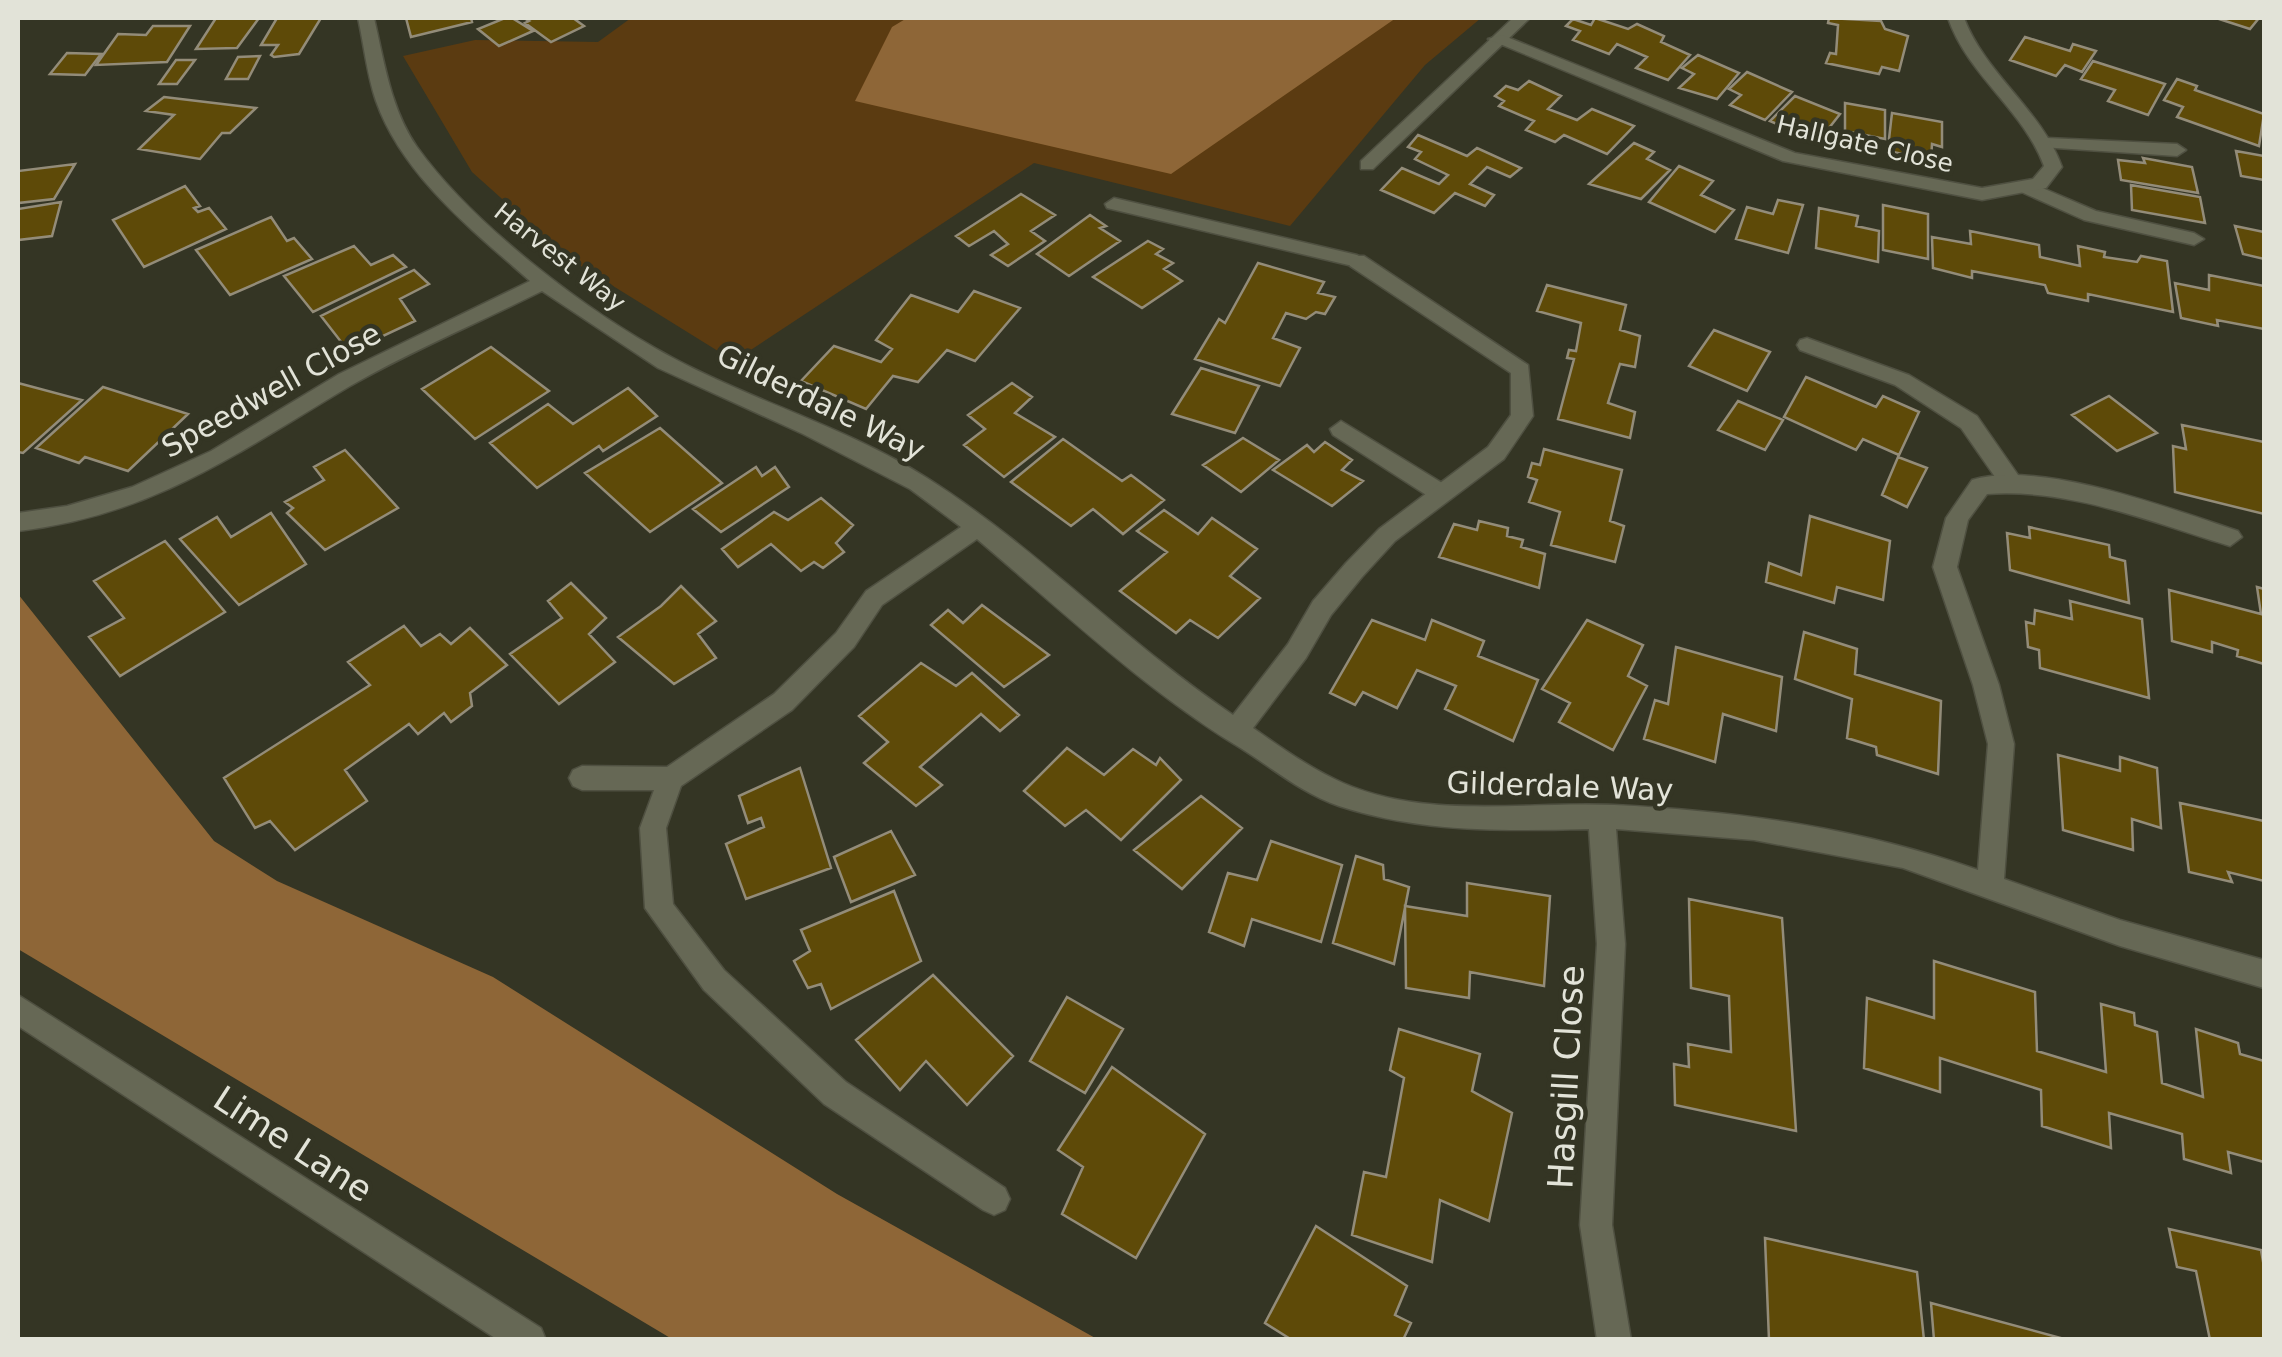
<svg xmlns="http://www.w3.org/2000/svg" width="2282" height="1357" font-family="'DejaVu Sans',sans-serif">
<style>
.green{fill:#5b3b11}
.forest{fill:#8e6637}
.building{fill:#5e4a08;stroke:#938c79;stroke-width:2.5}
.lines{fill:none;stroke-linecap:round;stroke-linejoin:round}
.lane-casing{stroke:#4f5041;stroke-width:3}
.street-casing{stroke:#4f5041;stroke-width:3}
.secondary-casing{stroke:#4f5041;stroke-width:3}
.lane{fill:#666855;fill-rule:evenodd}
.street{fill:#666855;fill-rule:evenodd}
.secondary{fill:#666855;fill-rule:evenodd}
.labels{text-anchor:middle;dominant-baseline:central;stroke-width:9;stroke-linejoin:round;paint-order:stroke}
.far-street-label{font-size:25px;fill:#e2e3d8;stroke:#343524}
.street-label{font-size:30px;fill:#e2e3d8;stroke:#343524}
.near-street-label{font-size:35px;fill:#e2e3d8;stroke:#343524}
</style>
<rect width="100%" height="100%" fill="#343524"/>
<path class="green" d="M631,18H1481L1425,65L1290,226L1034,163L734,361L568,258L472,172L403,56L475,40L598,42Z"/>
<path class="forest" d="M907,18H1396L1171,174L855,101L892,27Z
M18,594L214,841L277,881L493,977L837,1194L1097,1339H672L18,949Z"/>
<path class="building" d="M216,18H259L237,48L196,49Z
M277,18H321L299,54L274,57L271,55L278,45H261Z
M406,18H471L472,22L411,37Z
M505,18H512L533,31L499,46L478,29Z
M524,18H573L584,26L551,42L525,23L529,21Z
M1595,18L1628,29L1637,24L1664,36L1661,42L1690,55L1668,80L1636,68L1647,57L1617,44L1609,54L1573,40L1580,31L1566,26L1573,19L1591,25Z
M1829,18L1881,21L1885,29L1908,36L1899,71L1882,67L1879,74L1826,63L1830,53L1836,54L1838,25L1828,23Z
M2216,18H2259L2250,29Z
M153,26H190L167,62L96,65L118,34L146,35Z
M2025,37L2070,51L2073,44L2096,51L2082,72L2065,65L2056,76L2010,60Z
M67,53L101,54L85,75L50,74Z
M1698,55L1739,73L1717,99L1679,88L1694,74L1682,68Z
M260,56L248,79H226L238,57Z
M176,60H195L177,84H159Z
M2093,61L2165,84L2148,115L2108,101L2115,90L2081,79Z
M1747,72L1792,92L1765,120L1730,105L1741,95L1729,89Z
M2177,79L2197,86L2195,90L2264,114L2259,146L2177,117L2183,107L2164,100Z
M1529,81L1561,96L1548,109L1577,120L1592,109L1634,126L1607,154L1564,135L1555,142L1526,130L1534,121L1499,106L1504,101L1495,96L1506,86L1518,90Z
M1795,96L1840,114L1818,142L1770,121Z
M164,97L256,108L230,133H222L200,159L139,149L174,115L146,111Z
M1845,103L1885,110V139L1845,131Z
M1892,113L1942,122V147L1932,144L1931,160L1893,152L1889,139Z
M1418,135L1467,156L1477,148L1521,168L1510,177L1487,167L1470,184L1494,195L1485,206L1455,193L1434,213L1381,190L1402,168L1439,184L1448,175L1415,159L1421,152L1408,147Z
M1634,143L1654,152L1647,159L1670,170L1641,199L1589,184Z
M2236,151L2264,156V180L2241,176Z
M2143,158L2192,167L2198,193L2121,180L2118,160L2145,163Z
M75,164L54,199L18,203V171Z
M1679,166L1713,181L1701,195L1734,210L1715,232L1649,202Z
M2131,185L2200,197L2205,223L2132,210Z
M185,186L200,206L194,208L198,212L209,208L226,229L144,267L113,220Z
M1021,194L1055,215L1031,231L1045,241L1008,266L991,255L1008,244L994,231L969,246L956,236Z
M1778,200L1803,205L1788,253L1736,239L1747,207L1773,214Z
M61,202L52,236L18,240V209Z
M1883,205L1928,214V259L1883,250Z
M1819,208L1858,216L1856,226L1879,231L1878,262L1816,248Z
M1090,215L1106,226L1100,228L1120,241L1069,276L1037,254Z
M271,217L287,241L294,238L312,259L230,295L196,250Z
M2235,226L2264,232V259L2243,254Z
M1970,231L2039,245L2040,257L2080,266L2078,246L2105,252L2104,257L2137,262L2141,256L2167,261L2173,312L2088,294V301L2048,293L2045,285L1972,271V278L1933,268L1932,237L1971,244Z
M1148,241L1163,249L1156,254L1173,263L1164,269L1182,281L1142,308L1093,277Z
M354,246L371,265L393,255L406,267L313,312L284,276Z
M1258,263L1324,282L1318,293L1335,297L1325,314L1316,312L1306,319L1286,313L1273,338L1300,348L1280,386L1195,359L1219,319L1225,323Z
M414,270L429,284L400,299L415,321L349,352L321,316Z
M2209,275L2264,286V329L2217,320L2218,326L2181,318L2175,283L2209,290Z
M1547,285L1626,305L1620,330L1640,336L1635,367L1620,364L1608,403L1635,412L1630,438L1558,419L1574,359L1567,358L1569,350L1576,351L1581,323L1537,311Z
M974,291L1020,308L975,361L947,350L918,382L893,376L866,409L801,381L834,346L881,362L892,349L876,340L911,295L958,312Z
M1714,330L1770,352L1747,391L1689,366Z
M491,347L549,391L475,439L422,389Z
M1201,368L1259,386L1235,433L1172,414Z
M1806,377L1876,407L1883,396L1919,412L1899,455L1863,439L1856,450L1784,417Z
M18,383L82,400L23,453L18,452Z
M1012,383L1032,397L1015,413L1055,437L1004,477L964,445L985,429L968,415Z
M103,387L188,414L128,471L85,457L79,463L36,448Z
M628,388L657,416L603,451L599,446L537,488L490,443L548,404L573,424Z
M2109,396L2157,433L2117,451L2072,415Z
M1738,401L1783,420L1765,450L1718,430Z
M2182,425L2264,442V514L2175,492L2173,446L2186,449Z
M660,428L722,483L650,532L585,473Z
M1243,438L1279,460L1241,492L1203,465Z
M1063,439L1122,481L1131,475L1164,500L1123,534L1093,509L1071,526L1011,482Z
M1325,442L1352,460L1342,470L1363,481L1332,506L1273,470L1307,445L1314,452Z
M1544,449L1622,470L1610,521L1624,526L1615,562L1551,545L1560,512L1529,502L1537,480L1528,477L1532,463L1540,465Z
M345,450L398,508L325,550L287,513L293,508L285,502L324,480L314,467Z
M1898,457L1927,468L1907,507L1882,495Z
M756,467L762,476L775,467L789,487L721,532L693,509Z
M821,498L853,525L836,543L844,552L823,568L814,562L801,571L771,544L738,567L722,549L774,512L788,520Z
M1164,510L1198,534L1212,518L1257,549L1230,576L1260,598L1218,638L1190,620L1176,633L1120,591L1167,552L1137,531Z
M271,513L306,564L239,605L180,539L217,517L231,537Z
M1810,516L1890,541L1883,600L1837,587L1834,603L1766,582L1769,563L1801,575Z
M1479,521L1508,528L1507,536L1523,540L1521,547L1545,554L1539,588L1439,557L1454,524L1477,530Z
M2029,527L2109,545L2110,557L2125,561L2129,603L2010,570L2007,533L2030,538Z
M165,541L225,612L120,676L89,637L124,618L94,581Z
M571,583L606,618L589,634L615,662L559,704L510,654L562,618L548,601Z
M681,586L716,621L698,634L716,658L674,684L618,637L661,606Z
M2257,587L2264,589V664L2237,656L2238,650L2212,642V652L2172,641L2169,590L2261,614Z
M2070,601L2142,619L2149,698L2040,668L2039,650L2028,647L2026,622L2034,624L2035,610L2072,619Z
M982,605L1049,655L1004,687L931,625L948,610L963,623Z
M1372,620L1425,640L1432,620L1484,641L1478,656L1538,680L1513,741L1445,709L1456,686L1417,670L1397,708L1363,692L1355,705L1330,693Z
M1587,620L1643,645L1628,676L1647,686L1613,750L1559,722L1570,703L1542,689Z
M404,626L421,646L440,634L451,644L470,628L507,665L470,693L472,706L451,722L444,713L418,734L409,724L345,770L367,801L295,850L270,821L255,828L224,778L370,685L348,662Z
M1804,632L1857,649L1855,674L1941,701L1938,774L1877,755L1876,747L1847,738L1852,699L1795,679Z
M1676,647L1782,677L1776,731L1723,714L1715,762L1644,739L1655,700L1668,704Z
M921,663L956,686L972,673L1019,715L1000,731L981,714L920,767L942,785L916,806L864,763L888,742L859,716Z
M1067,748L1104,775L1133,749L1156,765L1160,758L1181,780L1121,840L1086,810L1065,826L1024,791Z
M2058,755L2120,771V757L2157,768L2161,828L2132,819L2133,850L2063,830Z
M800,768L831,868L746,899L726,844L764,827L761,818L748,823L739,796Z
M1201,796L1242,828L1182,889L1134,850Z
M2180,803L2264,821V881L2228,872L2232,882L2189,872Z
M891,831L915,875L851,902L834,857Z
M1271,841L1342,865L1321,942L1252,919L1244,946L1209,932L1228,873L1257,880Z
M1356,856L1383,865L1384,879L1409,887L1394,964L1333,943Z
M1467,883L1550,896L1544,986L1470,972L1469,998L1406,988L1405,906L1467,916Z
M894,891L921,961L831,1009L821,984L808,988L794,961L810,951L801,930Z
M1689,899L1782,918L1796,1131L1675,1105L1674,1064L1689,1067L1688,1044L1731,1052L1729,996L1691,988Z
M1934,961L2035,992L2037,1051L2106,1072L2101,1004L2134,1013L2135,1025L2157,1032L2162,1083L2203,1097L2196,1029L2238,1043L2240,1054L2264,1061V1162L2228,1152L2231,1173L2184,1159L2182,1134L2109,1113L2111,1148L2042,1126L2041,1090L1940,1058V1092L1864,1068L1867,998L1934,1018Z
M933,975L1013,1056L967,1105L926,1061L900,1090L856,1040Z
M1067,997L1123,1029L1085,1093L1030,1061Z
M1399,1029L1480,1054L1472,1091L1512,1113L1489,1221L1440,1200L1432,1262L1352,1235L1364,1172L1386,1177L1404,1078L1390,1070Z
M1112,1067L1205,1134L1136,1258L1062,1214L1083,1167L1058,1150Z
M1316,1226L1407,1286L1395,1315L1411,1323L1403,1340H1292L1265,1323Z
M2169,1229L2261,1250L2264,1267V1340H2210L2196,1271L2177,1267Z
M1765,1238L1917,1272L1924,1340H1769Z
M1931,1303L2068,1340H1934Z"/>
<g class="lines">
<defs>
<path id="lane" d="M1513,18H1530L1373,169H1361V161Z
M2047,138L2177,144L2186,150L2177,156L2041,147L2038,143Z
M2026,181L2096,211L2194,233L2204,239L2194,245L2084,220L2019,191V183Z
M1114,198L1357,255L1367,261L1357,267L1107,208L1105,204Z
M1807,338L1909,375L1977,416L2018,475L2021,481L2018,487H2002L1961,428L1895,385L1800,350L1797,345L1800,340Z
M1341,421L1447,486L1450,492L1447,498H1431L1333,435L1330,429Z"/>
<path id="street" d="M358,18H374C384,61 391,110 417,147C474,226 587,312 673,358C755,402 848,428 927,478C1036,547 1126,643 1233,715L1288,644L1313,601L1346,563L1379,529L1488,447L1511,415V373L1350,266V256H1364L1528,365L1533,416L1504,459L1395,541L1362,577L1331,615L1306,658L1253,728C1282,748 1311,769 1343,783C1428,820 1525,801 1614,805C1738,811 1860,828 1978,870L1988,744L1973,685L1933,567L1946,518L1972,480C2039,459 2172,509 2238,531L2242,537L2230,546C2151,522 2070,488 1987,494L1968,520L1957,567L1999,685L2014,744L2004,879L2120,920L2264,960V988L2120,946L1903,868L1754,840L1616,829L1625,944L1612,1225L1631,1340H1597L1580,1225L1597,944L1589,829C1504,831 1422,833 1339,806C1300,793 1269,765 1234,744C1142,687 1060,609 977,539L882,605L854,647L792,710L681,786L666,828L673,904L724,970L846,1082L1005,1188L1010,1199L1005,1210L994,1215L983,1210L824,1104L704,990L645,908L640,828L654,790H582L573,786L569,778L573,770L582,766L667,767L774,694L836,633L866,591L961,527L910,489L803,434L658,368L542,291C478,323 411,351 350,386C237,453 154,515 18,531V513L67,506L132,487L211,451L339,374L530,281C473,231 402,175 376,101C367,75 364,45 358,18Z
M1948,18H1964C1986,75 2041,109 2062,167L2046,188L1982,200L1783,161L1488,39L1502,35L1795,153L1982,188L2033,179L2044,166C2023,109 1968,76 1948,18Z"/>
<path id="secondary" d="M18,995L541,1328L546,1340H498L18,1026Z"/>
</defs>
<use href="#lane" class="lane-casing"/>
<use href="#street" class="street-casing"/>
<use href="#secondary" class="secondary-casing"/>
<use href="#lane" class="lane"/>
<use href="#street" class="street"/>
<use href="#secondary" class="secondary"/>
</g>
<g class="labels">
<g class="far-street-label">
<text transform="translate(1865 144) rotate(13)">Hallgate Close</text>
<text transform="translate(560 257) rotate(38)">Harvest Way</text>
</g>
<g class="street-label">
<text transform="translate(271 390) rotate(-29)">Speedwell Close</text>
<text transform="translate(821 402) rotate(26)">Gilderdale Way</text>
<text transform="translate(1560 786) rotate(2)">Gilderdale Way</text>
</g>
<g class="near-street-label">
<text transform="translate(1566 1077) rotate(-87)">Hasgill Close</text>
<text transform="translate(293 1144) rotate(33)">Lime Lane</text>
</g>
</g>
<rect width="2282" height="1357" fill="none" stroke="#e2e3d8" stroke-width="40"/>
</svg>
